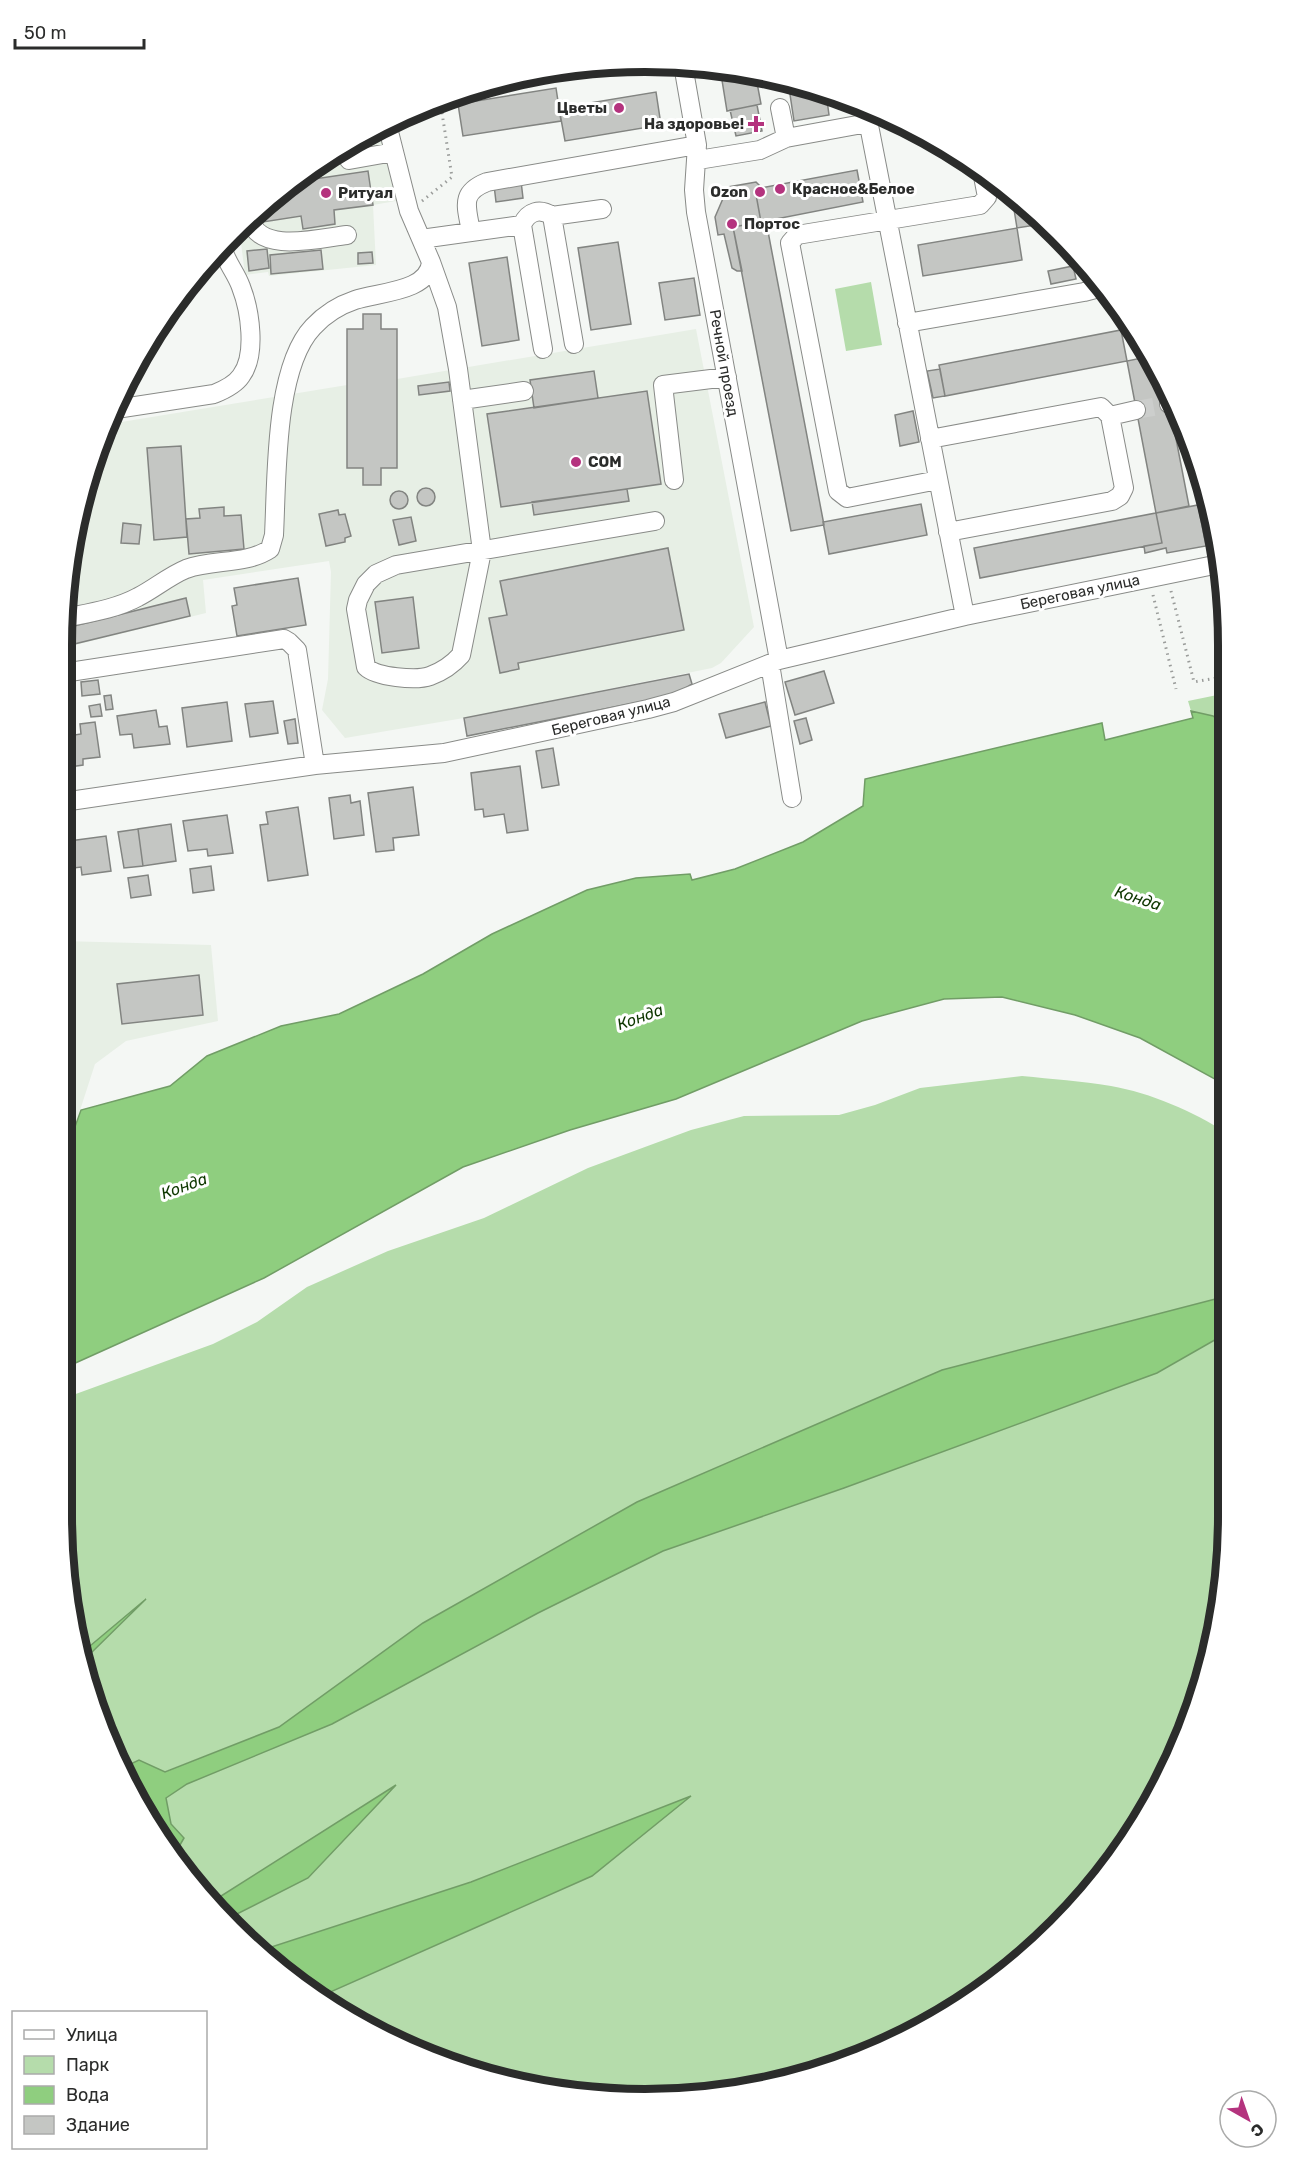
<svg xmlns="http://www.w3.org/2000/svg" width="1290" height="2161" font-family="Rubik,sans-serif">
<style>
.built{fill:#e7efe5}
.green{fill:#b5dcab}
.water{fill:#8fce7f;stroke:#719d66;stroke-width:1.5}
.building{fill:#c4c6c3;stroke:#828481;stroke-width:1.5}
.lines{fill:none;stroke-linecap:round;stroke-linejoin:round}
.minor-tunnel{stroke:#cccecc;stroke-width:18;stroke-dasharray:18 9;stroke-linecap:butt}
.minor-casing{stroke:#898b88;stroke-width:20}
.path{stroke:#9a9c9a;stroke-width:3;stroke-dasharray:1.5 4.5;stroke-linecap:butt}
.minor{stroke:#fff;stroke-width:18}
.poi-dot{fill:#b4337e;stroke:#fff;stroke-width:2}
.labels{text-anchor:middle;dominant-baseline:central;stroke-width:6;stroke-linejoin:round;paint-order:stroke}
.poi-label{font-size:15px;font-weight:bold;fill:#2b2c2b;stroke:#fff;text-anchor:start}
.street-label{font-size:15px;fill:#2b2c2b;stroke:#fff}
.water-label{font-size:16px;font-style:italic;fill:#0e3700;stroke:#fff}
.rim{fill:none;stroke:#2b2c2b;stroke-width:8}
</style>
<rect width="100%" height="100%" fill="#f4f7f4"/>
<path class="built" d="M380,128L396,201L373,205L376,265L269,276L268,272L245,275L239,227L321,160Z
M363,314H381V329L397,379L696,329L754,627L721,663L712,668L464,718L345,738L322,710L328,679L331,572L329,561L203,580L206,613L63,648V606L93,457L109,424L347,385V329H363Z
M62,941L211,945L218,1021L126,1041L95,1064L72,1135L62,1138Z"/>
<path class="green" d="M871,282L882,345L846,351L835,289Z
M1227,693V727L1213,716L1191,711L1188,701Z
M1022,1076C1052,1079 1081,1081 1111,1086C1151,1093 1192,1111 1227,1133V1296L942,1370L637,1502L423,1623L279,1727L164,1772L139,1760L120,1769L92,1703L85,1659L139,1606L84,1651L62,1516V1399L213,1344L257,1322L307,1287L388,1251L484,1218L588,1168L691,1130L744,1116L839,1115L875,1105L920,1088Z
M1227,1333V1555L1197,1704L1130,1840L1058,1928L1000,1979L903,2039L832,2069L721,2094L645,2099L458,2069L317,1998L592,1876L688,1798L471,1882L259,1951L225,1920L308,1878L393,1787L210,1903L182,1871L173,1857L184,1838L171,1824L166,1798L187,1784L663,1551L844,1488L1157,1373Z"/>
<path class="water" d="M1191,711L1213,716L1227,727V1089L1215,1079L1140,1038L1075,1015L1002,997L944,999L862,1021L676,1099L570,1130L463,1167L264,1278L62,1369V1138L72,1135L81,1110L170,1086L207,1056L281,1026L339,1014L423,974L492,934L587,890L636,878L690,874L692,880L735,869L803,842L863,806L865,779L1102,723L1105,740L1193,718Z
M1227,1296V1333L1157,1373L844,1488L663,1551L538,1613L332,1724L187,1784L166,1798L171,1824L184,1838L173,1857L122,1774L120,1769L139,1760L165,1772L279,1727L423,1623L637,1502L942,1370Z
M146,1599L85,1659L84,1651Z
M396,1785L308,1878L225,1920L210,1903Z
M691,1796L592,1876L317,1998L259,1951L471,1882Z"/>
<path class="building" d="M729,70L755,72L761,104L727,111L721,74L730,72Z
M788,81L826,93L829,115L794,121Z
M556,88L561,121L463,136L458,104Z
M656,92L661,125L565,141L559,108Z
M757,105L762,131L736,136L730,110Z
M857,170L863,202L761,222L755,189Z
M368,171L373,205L334,210L335,224L303,229L301,216L263,222L261,209L294,182Z
M521,181L523,198L496,202L494,185Z
M756,182L762,188L755,189L761,222L733,227L742,271H737L732,268L724,234L718,235L715,217L728,187Z
M1012,197L1042,224L1017,228Z
M766,221L824,525L791,531L733,227Z
M1017,228L1022,260L923,276L918,245Z
M618,242L631,324L591,330L578,248Z
M267,249L269,268L249,271L247,251Z
M321,250L323,269L271,274L270,255Z
M372,252L373,263L358,264V253Z
M507,257L519,340L482,346L469,263Z
M1073,266L1076,279L1051,284L1048,271Z
M694,278L700,315L665,320L659,283Z
M363,314H381V329H397V468H381V485H363V468H347V329H363Z
M1121,330L1127,361L945,396L939,365Z
M1151,356L1166,387L1189,506L1156,513L1127,361Z
M940,369L945,396L933,398L927,371Z
M594,371L598,398L534,408L530,380Z
M449,382L450,391L419,395L418,386Z
M647,391L661,484L501,507L487,414Z
M913,411L919,442L900,446L895,415Z
M181,446L187,537L154,540L147,448Z
M417 497a9 9 0 1 1 18 0a9 9 0 1 1-18 0Z
M627,489L629,501L534,515L532,502Z
M390 500a9 9 0 1 1 18 0a9 9 0 1 1-18 0Z
M921,504L927,535L829,554L823,522Z
M1198,505L1206,546L1167,553L1166,548L1145,553L1144,546L1162,543L1156,513Z
M224,507V516L241,515L244,549L189,554L186,519L200,518L199,509Z
M338,510L339,515L345,514L351,536L345,538V542L326,546L319,514Z
M1156,513L1162,543L980,578L974,548Z
M411,517L416,541L399,545L393,520Z
M123,523L141,525L139,544L121,543Z
M668,548L684,630L518,663L519,669L500,673L489,618L507,615L500,581Z
M298,578L306,625L237,636L232,606L237,605L234,588Z
M413,597L419,648L382,653L375,602Z
M186,598L190,616L70,645L66,628Z
M824,671L834,703L795,715L785,682Z
M689,674L692,684L675,695L467,736L464,718Z
M98,680L100,694L82,696L81,682Z
M111,695L113,709L106,710L104,696Z
M273,701L278,733L250,737L245,704Z
M227,702L232,741L187,747L182,708Z
M765,702L771,726L726,738L719,714Z
M100,704L102,716L91,717L89,706Z
M156,710L159,727L167,726L170,744L134,748L132,734L120,735L117,716Z
M806,718L812,740L800,744L794,721Z
M295,719L298,743L288,744L284,721Z
M95,722L100,757L83,759V765L70,767V761L63,762V737L81,734L80,724Z
M553,748L559,785L542,788L536,751Z
M520,766L528,830L507,833L504,814L484,817L483,809L475,810L471,773Z
M413,787L419,835L393,838L394,850L376,852L368,793Z
M350,795L351,803L360,801L364,835L334,839L329,798Z
M298,807L308,875L268,881L260,825L268,824L266,812Z
M227,815L233,853L208,856L207,849L188,851L183,821Z
M171,824L176,861L143,866L138,829Z
M138,829L143,866L124,868L118,832Z
M106,836L111,871L82,875L81,867L66,869L62,842Z
M211,866L214,890L193,893L190,869Z
M148,875L151,895L131,898L128,878Z
M199,975L203,1015L122,1024L117,984Z"/>
<g class="lines">
<path class="minor-tunnel" d="M1136,410L1169,404"/>
<defs>
<path id="minor" d="M683,65L697,145L694,190L696,212L779,660
M865,105L965,616
M780,108L786,138
M349,160L394,152
M698,160L760,150L786,138L868,123
M552,216L602,209
M250,218C257,255 320,238 347,235
M522,225C528,211 540,208 552,216L574,344
M471,232C467,207 459,193 487,182L697,145
M421,239L522,225L543,349
M431,262L447,307L458,369L482,551L461,655C453,664 441,672 430,676C416,681 376,677 366,667L356,609L358,600L366,584L376,574L396,565L655,521
M907,323L1084,292L1103,287
M462,400L524,391
M1169,404L1173,403
M116,409L214,394C224,390 235,385 241,376C257,355 250,310 241,287C236,272 224,260 222,245
M1110,416L1136,410
M930,439L1101,407L1110,416L1124,488L1120,496L1112,501L948,532
M674,480L663,385L727,377
M938,480L847,498L838,491L790,243L797,235L980,205L987,197L982,171
M64,618C88,613 116,609 138,597C154,589 169,576 186,569C213,559 246,565 270,549L274,535C277,479 274,368 313,327C324,315 340,305 355,300C378,292 429,292 431,262L409,211L387,124
M770,664L792,798
M63,673L284,639L289,642L297,650L315,765
M63,802L315,765L444,753L648,709L674,702L779,660L965,616L1219,564"/>
</defs>
<use href="#minor" class="minor-casing"/>
<path class="path" d="M490,85L580,74L643,62
M422,201L452,177L440,100
M1171,591L1194,682L1227,676
M1153,595L1176,689"/>
<use href="#minor" class="minor"/>
</g>
<g class="poi-dot">
<circle cx="619" cy="108" r="6"/>
<path d="M753 115h6v6h6v6h-6v6h-6v-6h-6v-6h6z"/>
<circle cx="780" cy="189" r="6"/>
<circle cx="760" cy="192" r="6"/>
<circle cx="326" cy="193" r="6"/>
<circle cx="732" cy="224" r="6"/>
<circle cx="576" cy="462" r="6"/>
</g>
<g class="labels">
<g class="poi-label">
<text x="607" y="108" text-anchor="end">Цветы</text>
<text x="744" y="124" text-anchor="end">На здоровье!</text>
<text x="792" y="189">Красное&amp;Белое</text>
<text x="748" y="192" text-anchor="end">Ozon</text>
<text x="338" y="193">Ритуал</text>
<text x="744" y="224">Портос</text>
<text x="588" y="462">СОМ</text>
</g>
<g class="street-label">
<text transform="translate(724 363) rotate(80)">Речной проезд</text>
<text transform="translate(1080 592) rotate(-12)">Береговая улица</text>
<text transform="translate(611 716) rotate(-14)">Береговая улица</text>
</g>
<g class="water-label">
<text transform="translate(1138 898) rotate(18)">Конда</text>
<text transform="translate(640 1017) rotate(-20)">Конда</text>
<text transform="translate(184 1186) rotate(-20)">Конда</text>
</g>
</g>
<path d="M0 0H1290V2161H0ZM645 72H645A573 573 0 0 1 1218 645V1516A573 573 0 0 1 645 2089H645A573 573 0 0 1 72 1516V645A573 573 0 0 1 645 72Z" fill="#fff" fill-rule="evenodd"/>
<path class="rim" d="M645 72H645A573 573 0 0 1 1218 645V1516A573 573 0 0 1 645 2089H645A573 573 0 0 1 72 1516V645A573 573 0 0 1 645 72Z"/>
<rect x="12" y="2011" width="195" height="138" fill="#ffffff" stroke="#aaabaa" stroke-width="1.5"/>
<rect x="24" y="2030" width="30" height="9" fill="#ffffff" stroke="#aaabaa" stroke-width="1.5"/>
<text x="66" y="2041" font-size="18" fill="#2b2c2b">Улица</text>
<rect x="24" y="2056" width="30" height="18" fill="#b5dcab" stroke="#aaabaa" stroke-width="1.5"/>
<text x="66" y="2071" font-size="18" fill="#2b2c2b">Парк</text>
<rect x="24" y="2086" width="30" height="18" fill="#8fce7f" stroke="#aaabaa" stroke-width="1.5"/>
<text x="66" y="2101" font-size="18" fill="#2b2c2b">Вода</text>
<rect x="24" y="2116" width="30" height="18" fill="#c4c6c3" stroke="#aaabaa" stroke-width="1.5"/>
<text x="66" y="2131" font-size="18" fill="#2b2c2b">Здание</text>
<g transform="translate(1248 2119) rotate(140)"><circle r="28" fill="#ffffff" stroke="#aaabaa" stroke-width="1.5"/>
<path d="M0-4.5L10 22L0 15L-10 22Z" fill="#b4337e"/>
<text y="-9" font-size="16" font-weight="bold" text-anchor="middle" fill="#2b2c2b">С</text>
</g>
<path d="M15 39v9h129v-9" fill="none" stroke="#2b2c2b" stroke-width="3"/>
<text x="24" y="39" font-size="18" fill="#2b2c2b" stroke="#ffffff" stroke-width="4.5" paint-order="stroke">50 m</text>
</svg>
